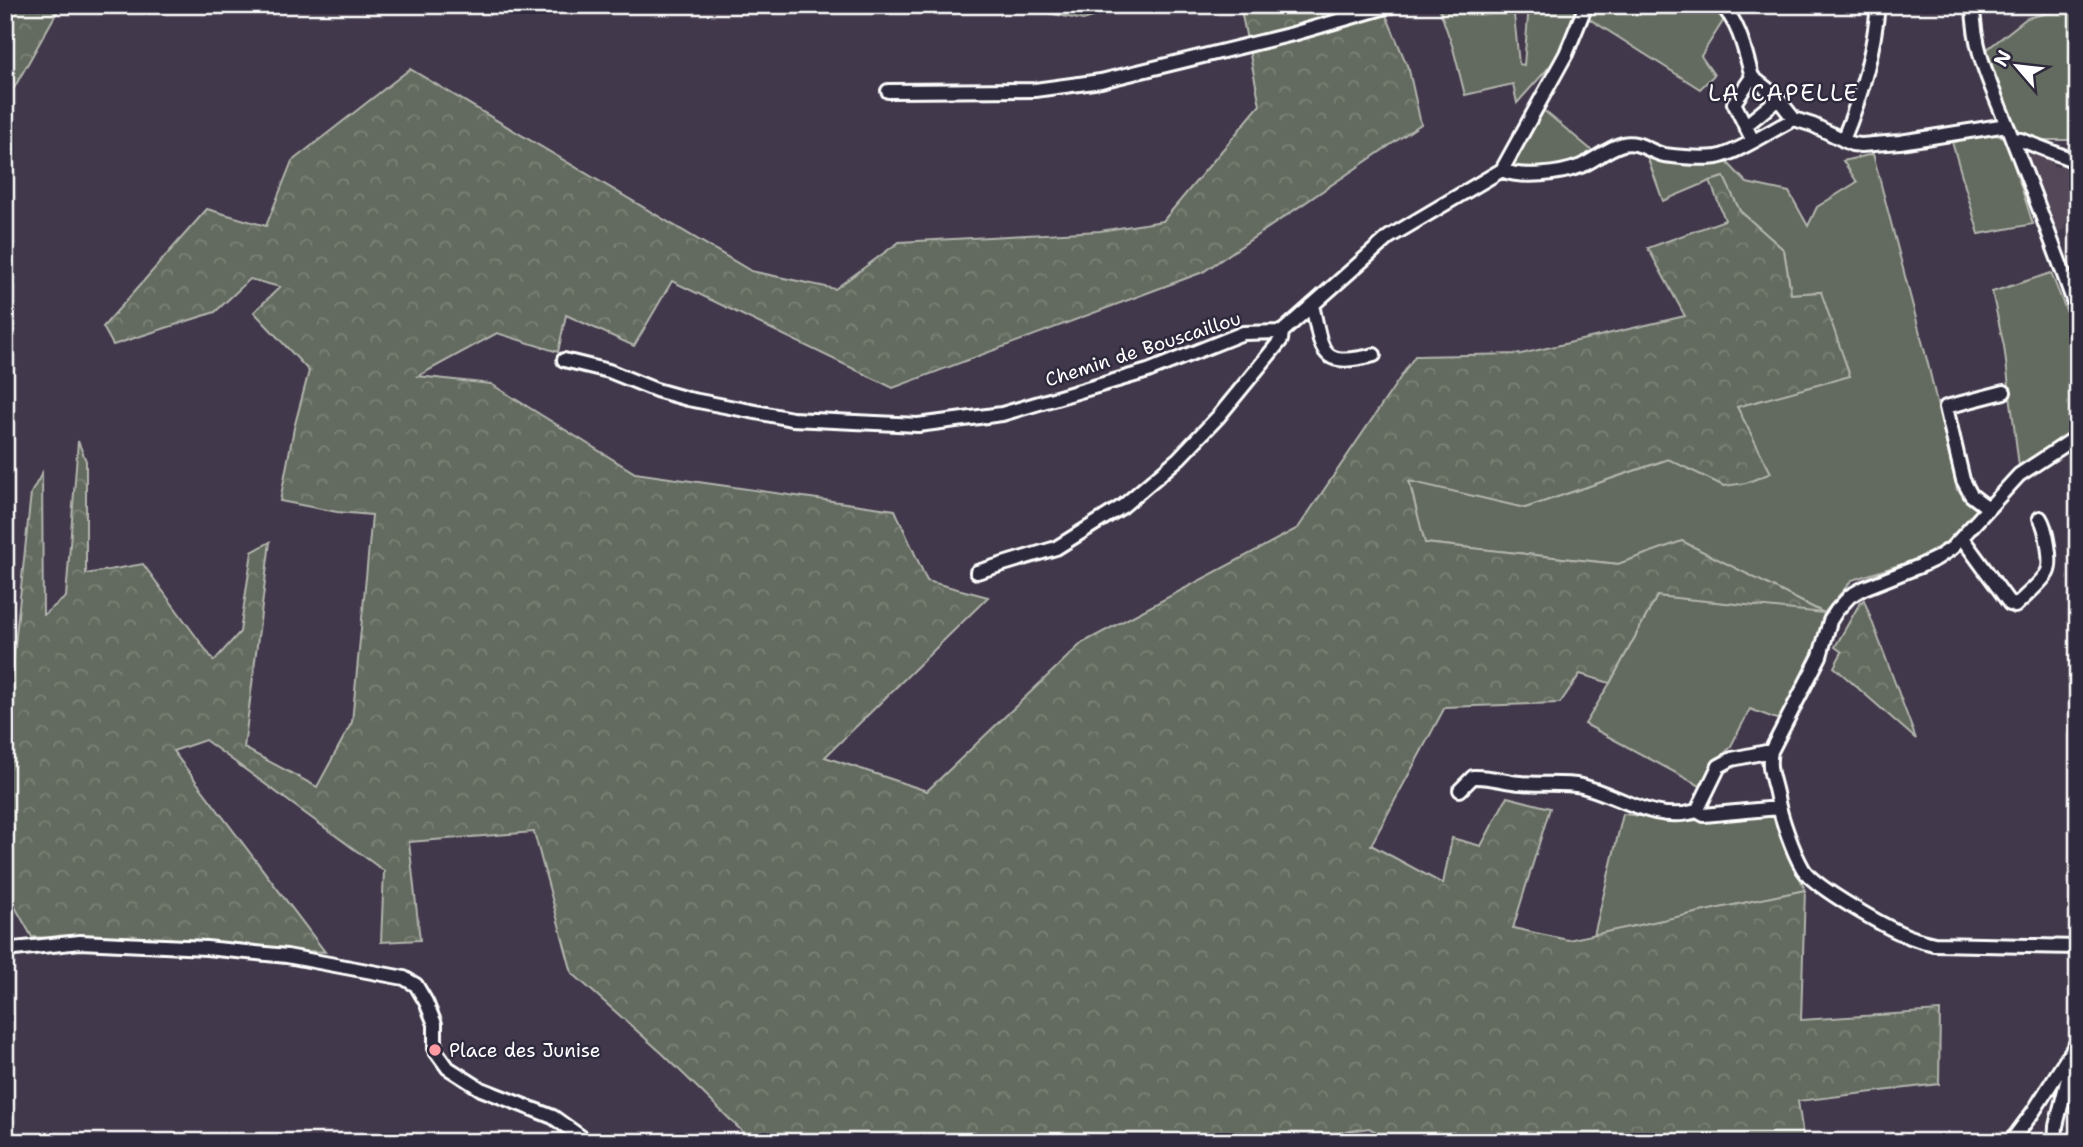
<svg xmlns="http://www.w3.org/2000/svg" width="2083" height="1147" font-family="'Shantell Sans',sans-serif">
<style>
.built{fill:#534658}
.green{fill:#646b5e;stroke:#b2b5ae;stroke-width:2}
.forest{fill:url(#forest-crowns);stroke:#b2b5ae;stroke-width:2}
.lines{fill:none;stroke-linecap:round;stroke-linejoin:round}
.minor-casing{stroke:#fff;stroke-width:18}
.minor{stroke:#2f2a3d;stroke-width:12}
.poi-dot{fill:#ff9aa2;stroke:#2f2a3d;stroke-width:2.5}
.labels{text-anchor:middle;dominant-baseline:central;stroke-width:5;stroke-linejoin:round;paint-order:stroke}
.street-label{font-size:19px;fill:#fff;stroke:#2f2a3d}
.poi-label{font-size:19px;fill:#fff;stroke:#2f2a3d;text-anchor:start}
.quarter-label{font-size:23px;letter-spacing:2px;fill:#fff;stroke:#2f2a3d}
</style>
<defs>
<pattern id="forest-crowns" width="20" height="18" patternUnits="userSpaceOnUse" patternTransform="scale(1.75)"><rect width="20" height="18" fill="#646b5e"/><path d="M2 6a3 3 0 1 1 6 0M12 15a3 3 0 1 1 6 0" fill="none" stroke="#7b8176"/></pattern>
</defs>
<rect width="100%" height="100%" fill="#42384b"/>
<filter id="ink" filterUnits="userSpaceOnUse"><feTurbulence type="fractalNoise" baseFrequency=".0143" numOctaves="2"/><feDisplacementMap in="SourceGraphic" scale="14" xChannelSelector="R" yChannelSelector="G"/><feConvolveMatrix kernelMatrix="1 2 1 2 8 2 1 2 1" color-interpolation-filters="sRGB"/></filter>
<g filter="url(#ink)">
<path class="built" d="M2034,149L2051,156L2053,166L2059,167L2062,160L2078,167V222L2073,220L2064,224L2066,229L2055,233L2025,159Z"/>
<path class="green" d="M1438,5H1513L1519,64L1524,65L1529,5H1580L1572,25L1552,64L1517,103L1513,84L1465,95L1453,48Z
M1592,5H1713L1725,18L1701,56L1714,75L1700,89L1588,18Z
M2078,6V140H2041L2019,133L1988,63L1985,51L2027,18Z
M1542,109L1595,153C1577,161 1531,178 1513,166L1514,159Z
M1990,134L2001,136L2006,140L2033,224L1979,234L1952,142Z
M1873,154L1928,364L1957,490L1980,507L1946,542L1921,558L1852,580L1824,613L1816,645L1779,720L1750,709L1730,748L1712,764L1702,787L1585,724L1610,683L1657,596L1822,612L1682,541L1619,564L1424,543L1409,480L1525,508L1669,459L1724,486L1770,473L1737,407L1821,292L1791,294L1784,250L1740,211L1724,178L1710,181L1663,201L1647,156L1725,160L1747,183L1789,192L1808,226L1817,207L1857,182L1843,161Z
M2051,273L2078,340V429L2019,466L2004,346L1992,292Z
M1623,814L1687,821L1766,814L1775,817L1805,890L1594,935Z"/>
<path class="forest" d="M5,5H61L14,88L5,94Z
M1007,5H1133L1083,20Z
M1240,5H1382L1409,70L1421,124L1203,272L893,388L672,281L634,346L566,315L558,352L497,333L418,376L491,384L635,473L895,510L927,581L988,597L825,757L927,791L1082,643L1298,528L1415,356L1521,354L1685,316L1648,248L1725,220L1710,181L1724,177L1740,211L1784,250L1791,294L1821,292L1850,376L1737,407L1771,473L1746,483L1724,486L1668,459L1525,508L1409,481L1425,543L1618,564L1682,541L1824,613L1657,596L1610,683L1580,674L1560,703L1445,707L1371,845L1443,884L1452,838L1481,846L1507,797L1550,808L1513,928L1568,940L1805,890L1801,1020L1940,1011L1939,1084L1798,1101L1804,1142H1395L1369,1128L1284,1142H753L663,1054L572,973L534,832L409,842L420,940L381,942L384,871L205,740L173,751L325,952L32,937L5,889V739L31,493L42,473L43,615L66,597L78,441L86,461V574L143,564L214,661L240,632L252,552L270,542L244,748L317,787L352,722L372,515L337,512L280,501L294,428L309,371L254,312L280,287L250,279L215,312L113,345L103,327L207,209L266,226L292,161L410,69L751,271L835,289L899,242L1100,231L1163,221L1260,105Z
M1864,600L1916,739L1834,667L1842,652L1835,647L1860,603Z"/>
<g class="lines">
<defs>
<path id="minor" d="M1721,5C1740,23 1745,52 1752,77
M1973,5C1974,54 1991,84 2008,128C2032,189 2056,251 2078,314
M888,91L1035,90L1101,81L1293,34L1393,5
M1745,126L1778,99
M2013,139L2021,140L2078,162
M1843,140C1861,97 1874,52 1878,5
M1753,141L1734,103L1752,77L1775,95L1794,119
M1502,170C1521,179 1561,174 1581,166C1595,160 1608,148 1623,144C1638,140 1650,152 1664,155C1680,157 1701,159 1717,157C1737,153 1774,129 1794,119L1813,125L1852,144L1861,145L1900,142L2007,125
M1312,305C1323,351 1318,369 1374,355
M1282,332L1389,237L1502,170L1566,54L1586,5
M564,360L609,371L656,390L688,399L792,419L918,425L1002,414L1148,371L1243,333L1282,332
M2078,436L2019,475L1952,548L1937,558L1920,566L1864,588L1850,596L1837,610L1830,621L1820,656L1771,751C1767,770 1774,780 1777,798C1781,818 1793,852 1803,869C1814,887 1891,931 1913,938C1920,941 1927,942 1934,944L2078,947
M1988,508L1971,495L1963,480L1946,407L2004,392
M1962,538L2010,604L2015,606C2023,598 2042,582 2047,573C2053,563 2046,527 2040,518
M977,572L1056,548L1123,506L1179,458L1218,417L1281,340L1282,332
M1460,790L1473,777C1490,776 1505,782 1521,783C1541,785 1563,782 1582,786C1621,796 1655,824 1697,811L1704,815L1778,808
M1697,811L1719,766L1732,759L1771,751
M5,950L80,942L206,948L287,956L404,978L416,985L426,1002L435,1024V1050L448,1068L481,1089L553,1117L588,1142
M2008,1142L2015,1136L2033,1112L2078,1041
M2055,1142L2056,1126L2074,1054"/>
</defs>
<use href="#minor" class="minor-casing"/>
<use href="#minor" class="minor"/>
</g>
</g>
<circle class="poi-dot" cx="435" cy="1050" r="7"/>
<g class="labels">
<g class="street-label">
<text transform="translate(1143 349) rotate(-18)">Chemin de Bouscaillou</text>
</g>
<g class="poi-label">
<text x="449" y="1050">Place des Junise</text>
</g>
<g class="quarter-label">
<text x="1784" y="93">LA CAPELLE</text>
</g>
</g>
<rect width="2083" height="1147" fill="none" stroke="#2f2a3d" stroke-width="28"/>
<rect x="14" y="14" width="2055" height="1119" fill="none" stroke="#fff" stroke-width="2.5" filter="url(#ink)"/>
<g transform="translate(2017 66) rotate(298)" stroke="#2f2a3d" stroke-width="5" paint-order="stroke">
<path d="M0-5L12 26L0 18L-12 26Z" fill="#ffffff"/>
<text y="-10" font-size="19" font-weight="bold" text-anchor="middle" fill="#ffffff">N</text>
</g>
</svg>
